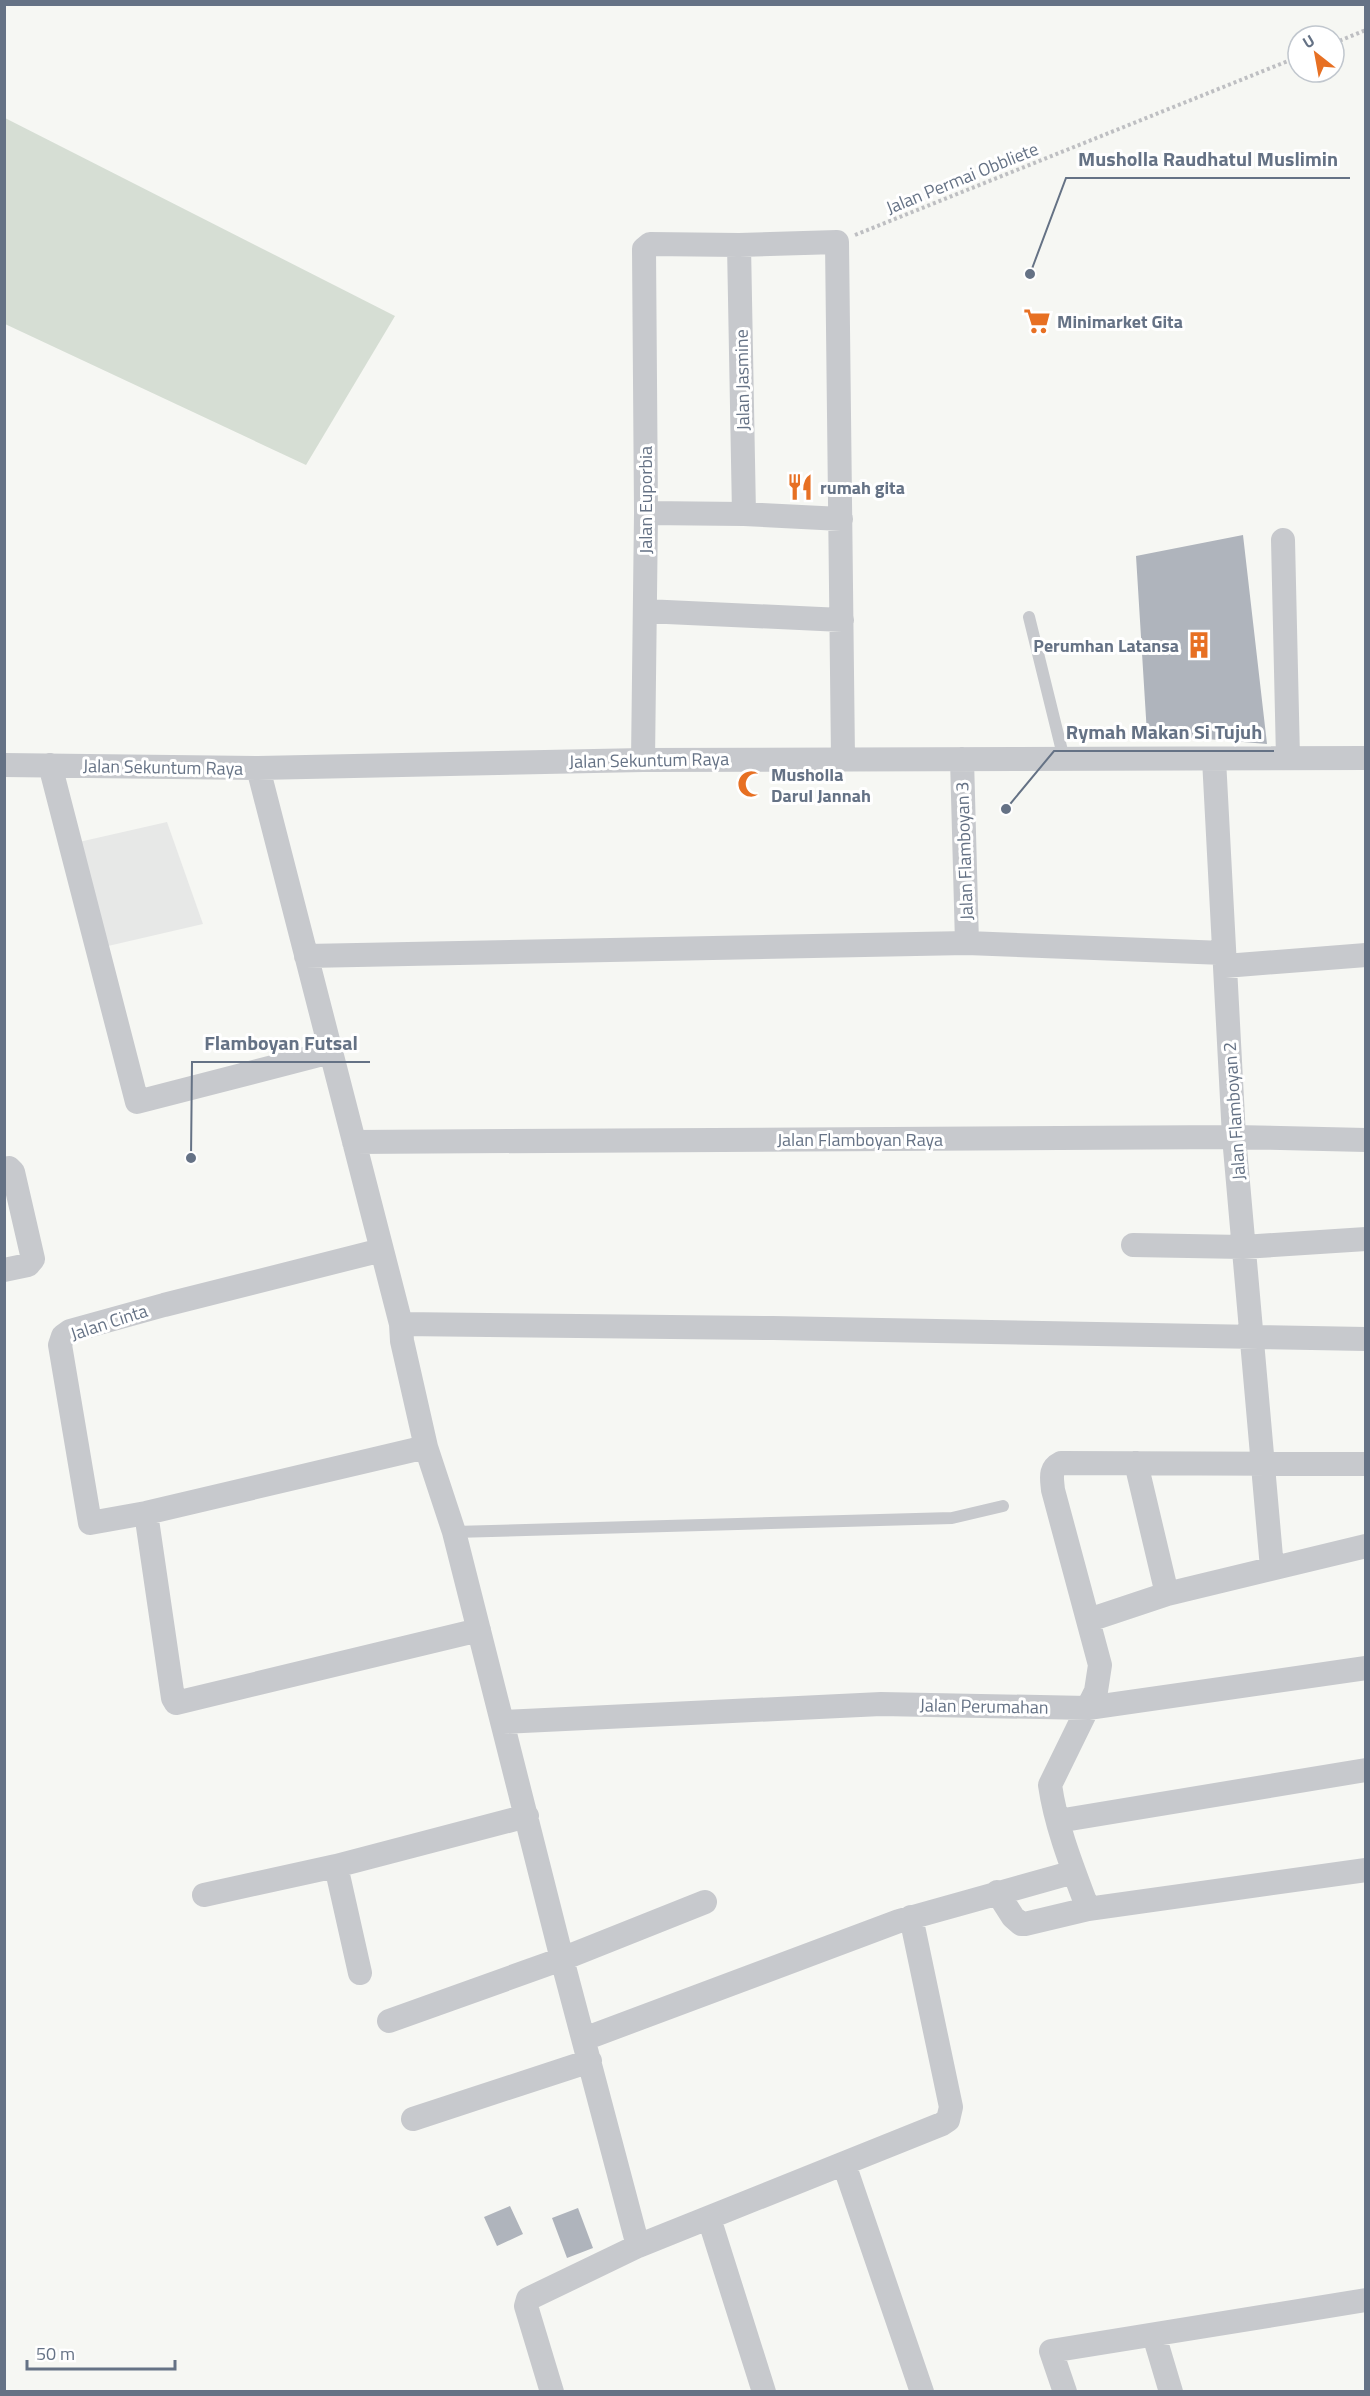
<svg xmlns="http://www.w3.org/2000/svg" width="1370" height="2396" font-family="'Titillium Web',sans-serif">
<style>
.built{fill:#e7e8e7}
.green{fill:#d6ded4}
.building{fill:#afb4bc}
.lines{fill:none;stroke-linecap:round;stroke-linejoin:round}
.path{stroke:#bebfc2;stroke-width:4;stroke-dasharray:3 3;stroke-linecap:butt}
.service{stroke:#c7c9cd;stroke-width:12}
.minor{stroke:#c7c9cd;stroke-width:24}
.labels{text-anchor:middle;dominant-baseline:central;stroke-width:6;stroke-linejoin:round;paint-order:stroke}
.street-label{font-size:18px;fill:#657285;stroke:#fff}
.poi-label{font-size:18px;font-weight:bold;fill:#657285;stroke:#fff;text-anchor:start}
.leader{fill:none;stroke:#657285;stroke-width:2}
.callout-dot{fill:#657285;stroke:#fff;stroke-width:2}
.callout-label{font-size:20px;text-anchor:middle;font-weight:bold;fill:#657285;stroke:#fff;stroke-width:6;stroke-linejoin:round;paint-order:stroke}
</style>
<rect width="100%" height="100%" fill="#f6f7f3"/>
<path class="built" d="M167,822L203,924L108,946L79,842Z"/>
<path class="green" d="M5,118L395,316L306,465L5,324Z"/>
<path class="building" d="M1243,535L1267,744L1147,734L1136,556Z
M510,2206L523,2234L497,2246L484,2217Z
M578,2208L593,2248L567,2258L552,2218Z"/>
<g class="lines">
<path class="path" d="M1334,43L1366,30
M855,235L1298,57"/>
<path class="service" d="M1029,617L1064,759
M454,1532L952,1518L1003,1506"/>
<path class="minor" d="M739,245L744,514
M646,513L744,514L841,519
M1283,540L1288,758
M645,611L842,620
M962,759L967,943
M1214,759L1234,1137L1272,1568
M643,760L646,513L644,249L650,244L739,245L837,242L843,758
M4,765L258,768L643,760L1366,758
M50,765L137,1102L331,1052
M258,768L401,1324L402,1341L426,1447L454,1532L562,1959L638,2246
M306,956L967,943L1224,953
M1225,966L1366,955
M354,1142L1234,1137L1366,1140
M4,1169L9,1168L13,1172L33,1259L28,1265L4,1270
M1133,1245L1243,1247L1366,1239
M382,1250L164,1305L70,1331L63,1336L60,1345L90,1523L146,1513L426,1447
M401,1324L773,1328L1366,1339
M1136,1463L1167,1594
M146,1513L173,1698L176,1703L479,1630
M1089,1620L1167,1594L1366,1546
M503,1722L881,1704L1088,1708L1366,1668
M1058,1821L1366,1770
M336,1866L360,1973
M997,1892L1013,1917L1021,1924H1025L1088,1909L1366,1870
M204,1895L336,1866L527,1816
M1088,1909C1073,1869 1056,1827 1050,1785L1096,1691L1100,1665L1053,1490C1052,1478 1049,1469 1061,1463L1366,1464
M389,2021L562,1959L705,1902
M584,2039L899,1921L1074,1872
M413,2119L590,2061
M844,2164L922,2392
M709,2218L764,2392
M1154,2335L1171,2392
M552,2392L526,2306L528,2299L638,2246L942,2124L948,2120L951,2107L911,1917
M1065,2392L1051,2351L1366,2300"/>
</g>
<defs>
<symbol id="supermarket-bare" viewBox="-9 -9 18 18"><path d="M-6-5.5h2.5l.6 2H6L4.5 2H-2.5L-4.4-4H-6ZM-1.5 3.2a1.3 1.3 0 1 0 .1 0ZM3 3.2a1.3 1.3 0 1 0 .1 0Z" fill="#e77023" stroke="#fff" stroke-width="2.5" paint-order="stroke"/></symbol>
<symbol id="restaurant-bare" viewBox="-9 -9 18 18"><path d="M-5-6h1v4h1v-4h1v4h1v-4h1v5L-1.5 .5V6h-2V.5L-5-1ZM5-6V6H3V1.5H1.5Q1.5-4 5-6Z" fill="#e77023" stroke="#fff" stroke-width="2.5" paint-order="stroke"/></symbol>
<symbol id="building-bare" viewBox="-9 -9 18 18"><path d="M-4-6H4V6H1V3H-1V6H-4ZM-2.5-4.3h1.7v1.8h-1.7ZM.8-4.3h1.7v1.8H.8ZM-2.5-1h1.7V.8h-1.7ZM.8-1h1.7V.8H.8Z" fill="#e77023" stroke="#fff" stroke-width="2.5" paint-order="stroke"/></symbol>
<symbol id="mosque-bare" viewBox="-9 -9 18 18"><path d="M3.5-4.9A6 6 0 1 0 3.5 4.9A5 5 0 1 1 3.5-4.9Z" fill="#e77023" stroke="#fff" stroke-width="2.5" paint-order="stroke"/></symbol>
</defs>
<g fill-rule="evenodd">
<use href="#supermarket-bare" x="1018" y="302" width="38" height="38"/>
<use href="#restaurant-bare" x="781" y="468" width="38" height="38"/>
<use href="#building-bare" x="1180" y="626" width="38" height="38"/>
<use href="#mosque-bare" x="732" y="765" width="38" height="38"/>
</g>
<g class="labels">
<g class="street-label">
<text transform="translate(962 178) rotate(-22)">Jalan Permai Obbliete</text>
<text transform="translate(742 380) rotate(-91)">Jalan Jasmine</text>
<text transform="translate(645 500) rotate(-90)">Jalan Euporbia</text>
<text transform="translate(649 760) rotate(-1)">Jalan Sekuntum Raya</text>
<text transform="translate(163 767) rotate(1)">Jalan Sekuntum Raya</text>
<text transform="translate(964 851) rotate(-92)">Jalan Flamboyan 3</text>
<text transform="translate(1234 1111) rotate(-94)">Jalan Flamboyan 2</text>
<text x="860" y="1139">Jalan Flamboyan Raya</text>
<text transform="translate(109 1322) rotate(-18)">Jalan Cinta</text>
<text transform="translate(984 1706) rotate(1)">Jalan Perumahan</text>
</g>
<g class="poi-label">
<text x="1057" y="321">Minimarket Gita</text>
<text x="820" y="487">rumah gita</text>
<text x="1179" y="645" text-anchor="end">Perumhan Latansa</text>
<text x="771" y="774">Musholla<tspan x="771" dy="21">Darul Jannah</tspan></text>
</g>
</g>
<path class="leader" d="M1030 274L1066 178H1350M1006 809L1054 751H1274M191 1158L192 1062H370"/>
<g class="callout-dot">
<circle cx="1030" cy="274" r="6"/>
<circle cx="1006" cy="809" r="6"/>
<circle cx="191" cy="1158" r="6"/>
</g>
<g class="callout-label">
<text x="1208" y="166">Musholla Raudhatul Muslimin</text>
<text x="1164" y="739">Rymah Makan Si Tujuh</text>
<text x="281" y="1050">Flamboyan Futsal</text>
</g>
<rect width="1370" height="2396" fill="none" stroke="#657285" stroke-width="12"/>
<g transform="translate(1316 54) rotate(329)"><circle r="28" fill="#ffffff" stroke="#c1c7ce" stroke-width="1.5"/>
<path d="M0-4.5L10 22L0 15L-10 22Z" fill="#e77023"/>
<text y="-9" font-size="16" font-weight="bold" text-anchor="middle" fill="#657285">U</text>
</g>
<path d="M27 2360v9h148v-9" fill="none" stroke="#657285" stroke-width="3"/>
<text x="36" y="2360" font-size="18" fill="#657285" stroke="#ffffff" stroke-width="4.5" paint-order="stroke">50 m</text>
</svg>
